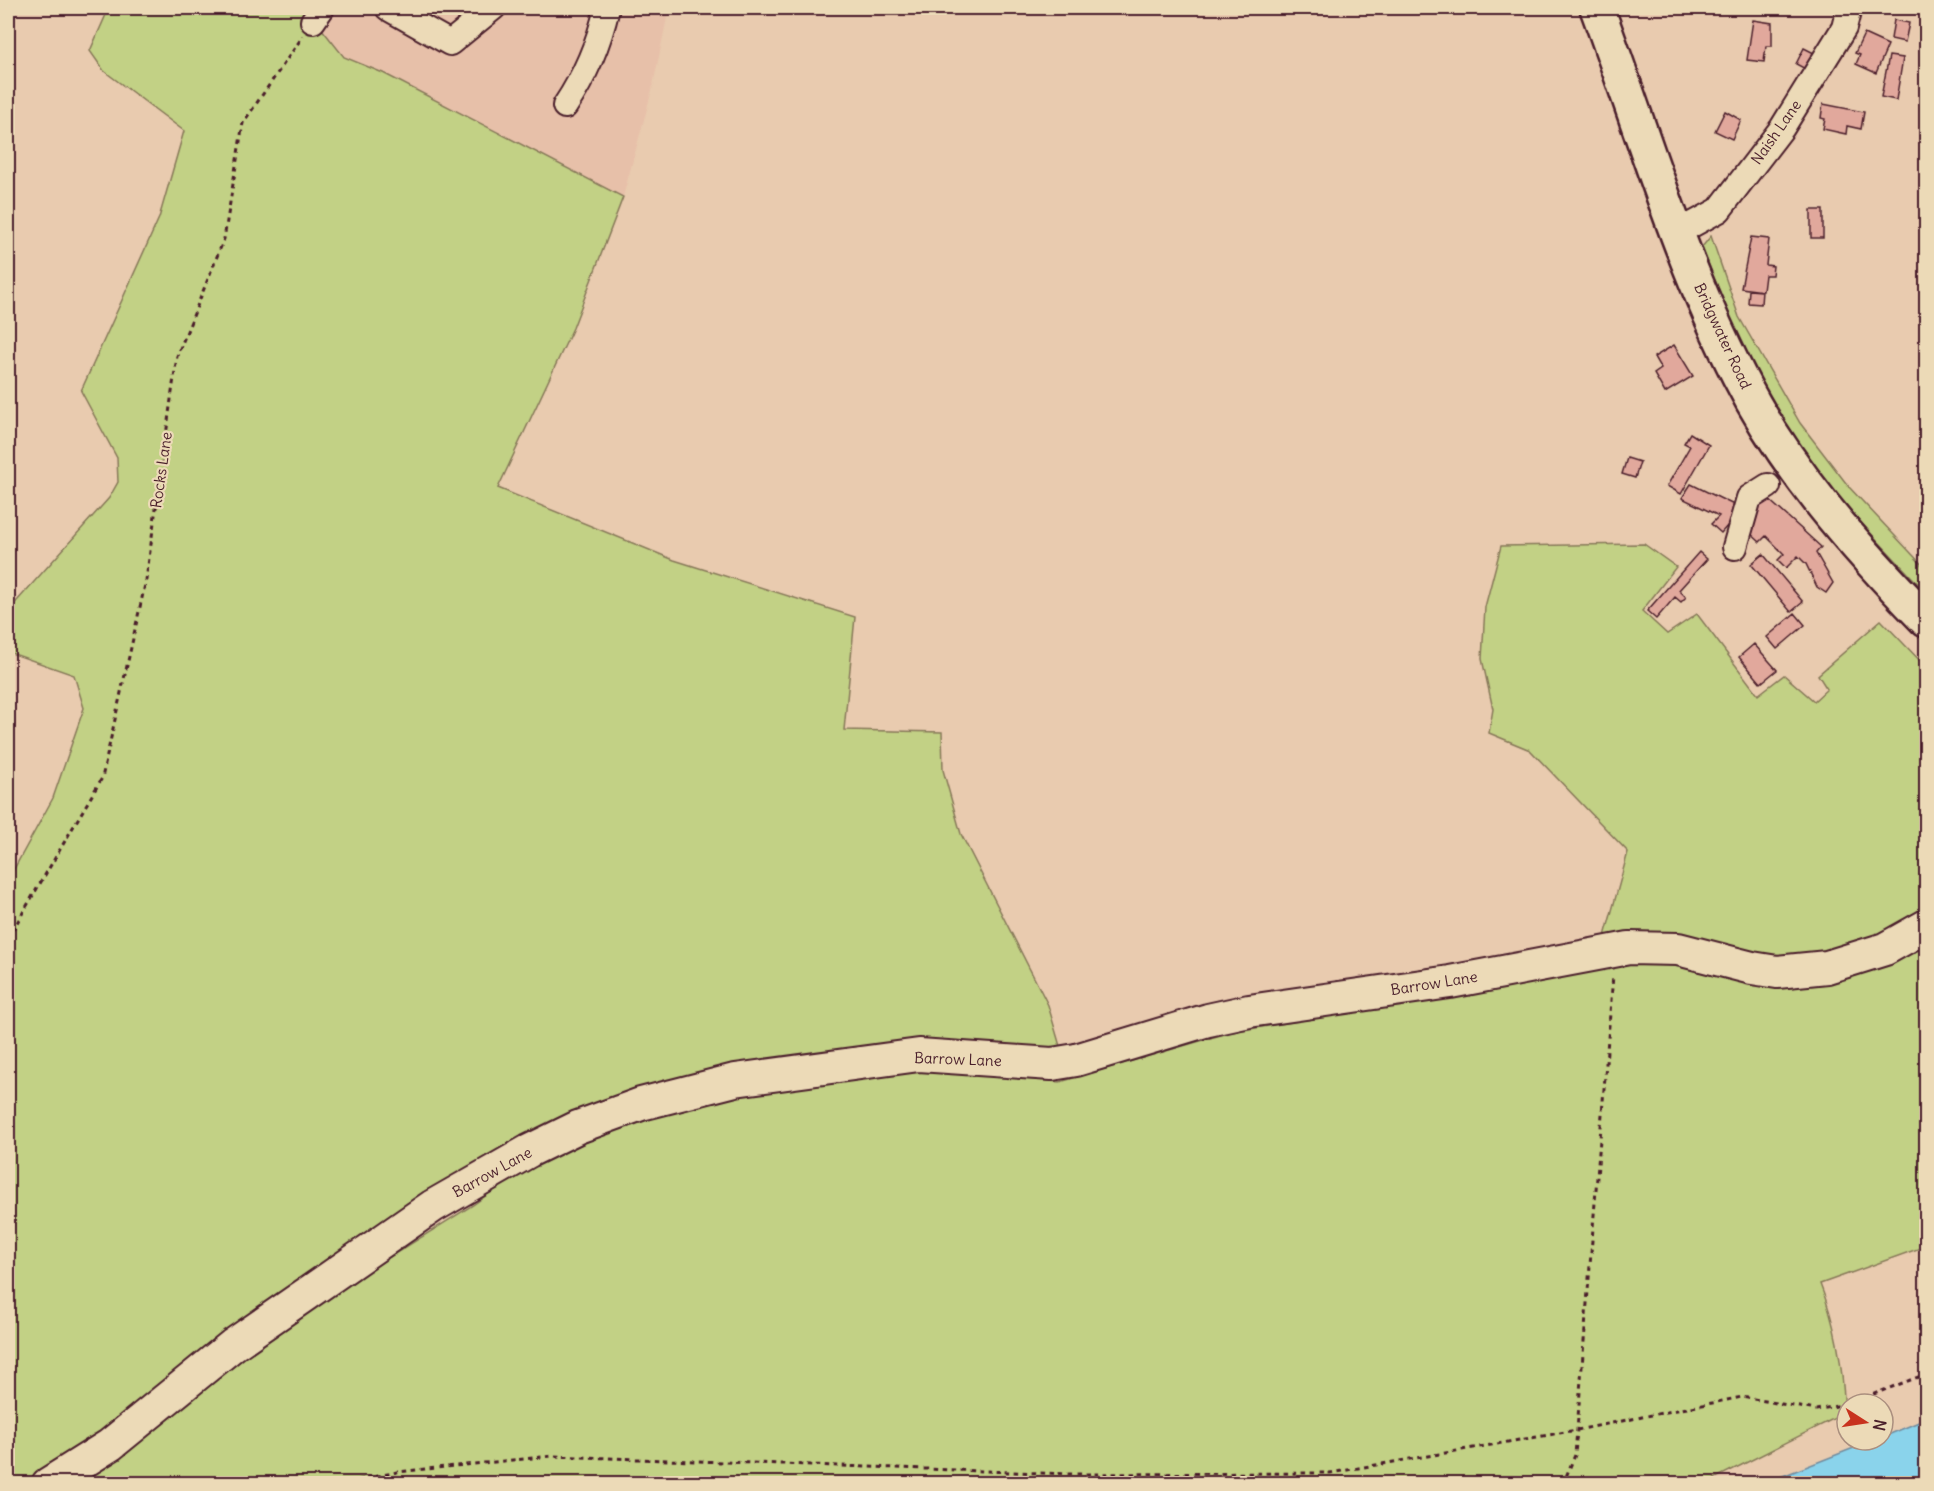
<svg xmlns="http://www.w3.org/2000/svg" width="1934" height="1491" font-family="Delius,sans-serif">
<style>
.built{fill:#e7c0a9}
.green{fill:#c2d185;stroke:#867858;stroke-width:1.5}
.water{fill:#8ad3eb;stroke:#708b9e;stroke-width:1.5}
.building{fill:#e1a89c;stroke:#4a1f2b;stroke-width:1.5}
.lines{fill:none;stroke-linecap:round;stroke-linejoin:round}
.minor-casing{stroke:#4a1f2b;stroke-width:28}
.major-casing{stroke:#4a1f2b;stroke-width:36}
.highway-casing{stroke:#4a1f2b;stroke-width:38}
.path{stroke:#4a1f2b;stroke-width:3;stroke-dasharray:4.5 4.5;stroke-linecap:butt}
.minor{stroke:#ecdab7;stroke-width:24}
.major{stroke:#ecdab7;stroke-width:32}
.highway{stroke:#ecdab7;stroke-width:33}
.labels{text-anchor:middle;dominant-baseline:central;stroke-width:4.5;stroke-linejoin:round;paint-order:stroke}
.street-label{font-size:15px;fill:#4a1f2b;stroke:#ecdab7}
</style>
<rect width="100%" height="100%" fill="#e9cbaf"/>
<filter id="ink" filterUnits="userSpaceOnUse"><feTurbulence type="fractalNoise" baseFrequency=".0167" numOctaves="2"/><feDisplacementMap in="SourceGraphic" scale="12" xChannelSelector="R" yChannelSelector="G"/><feConvolveMatrix kernelMatrix="1 2 1 2 8 2 1 2 1" color-interpolation-filters="sRGB"/></filter>
<g filter="url(#ink)">
<path class="built" d="M336,8H669L652,90L623,197L383,73L344,57L320,30Z"/>
<path class="green" d="M109,8H312L310,14L344,57L383,73L623,197L573,328L498,488L674,560L855,617L844,730L942,732L943,770L961,834L1048,1005L1062,1053L627,1098L112,1434L27,1483H8V880L53,798L84,708L74,675L8,652V611L109,498L118,482L117,458L81,391L159,218L184,131L104,71L90,51Z
M1711,236L1739,317L1800,423L1849,487L1926,569V592C1877,540 1820,483 1783,421C1750,365 1725,308 1702,247Z
M1644,544L1676,567L1642,611L1667,634L1697,614L1758,695L1784,675L1814,701L1827,689L1818,675L1881,620L1926,667V914L1910,924L1808,960L1604,940L1628,852L1530,750L1489,733L1493,709L1482,659L1485,607L1501,546Z
M1926,945V1246L1820,1284C1836,1324 1843,1370 1845,1413L1706,1483L72,1484L294,1317L473,1205L516,1174L613,1130L703,1103L801,1085L954,1068L980,1075L1060,1082L1231,1032L1460,995L1643,959L1787,986L1894,961Z"/>
<path class="water" d="M1926,1419V1483H1765L1874,1440H1883V1437Z"/>
<path class="building" d="M429,8H451L446,17Z
M1753,20L1772,23V46H1766L1764,62L1747,60Z
M1894,20L1909,23L1905,42L1891,39Z
M1864,34L1888,45L1876,73L1856,64L1860,55L1855,53Z
M1804,48L1820,56L1811,72L1796,64Z
M1889,56L1903,58L1896,100L1881,97Z
M1823,104L1864,112L1861,129L1847,126L1846,134L1823,129L1825,119L1821,118Z
M1725,111L1741,120L1732,139L1715,131Z
M1811,210H1823V238H1811Z
M1751,237L1769,239L1766,265L1773,266L1772,275H1765L1763,291L1741,288Z
M1749,290L1762,291L1761,304L1748,303Z
M1674,345L1693,376L1665,393L1654,374L1661,369L1654,357Z
M1690,433L1709,445L1681,494L1667,486L1690,446L1684,443Z
M1627,458L1640,462L1635,478L1622,474Z
M1691,484L1742,509L1721,533L1711,524L1719,516L1682,498Z
M1766,497L1821,547L1816,553L1833,583L1826,593L1817,587L1806,564L1798,556L1786,568L1778,560L1784,554L1766,536L1760,542L1750,533L1754,528L1753,510Z
M1699,552L1707,559L1679,590L1686,597L1681,602L1675,597L1656,619L1647,611Z
M1763,554L1803,602L1791,612L1751,564Z
M1795,613L1805,625L1777,649L1767,637Z
M1754,644L1777,670L1761,683L1739,657Z"/>
<g class="lines">
<defs>
<path id="minor" d="M388,8L450,43L493,8
M313,21L322,8
M565,106C585,76 599,43 607,8
M1677,233L1719,210L1782,128L1844,28L1849,8
M1735,547L1749,498L1768,486"/>
<path id="major" d="M48,1484L110,1445L233,1345L433,1206L529,1151L578,1127L641,1104L735,1080L919,1055L1052,1064L1076,1060L1208,1020L1249,1011L1450,982L1629,948L1678,949L1752,968L1777,972L1827,967L1885,949L1926,926"/>
<path id="highway" d="M1597,8C1642,130 1679,259 1739,376C1785,468 1855,547 1926,620"/>
</defs>
<use href="#minor" class="minor-casing"/>
<use href="#major" class="major-casing"/>
<use href="#highway" class="highway-casing"/>
<path class="path" d="M8,938L102,778L146,580L177,356L224,239L243,123L303,36
M1848,1404L1926,1374
M341,1484L397,1472L552,1456L1070,1474L1330,1473L1577,1430L1742,1397L1816,1410L1847,1404
M1563,1484L1575,1455L1613,975"/>
<use href="#minor" class="minor"/>
<use href="#major" class="major"/>
<use href="#highway" class="highway"/>
</g>
</g>
<g class="labels">
<g class="street-label">
<text transform="translate(1776 132) rotate(-55)">Naish Lane</text>
<text transform="translate(1723 336) rotate(65)">Bridgwater Road</text>
<text transform="translate(161 470) rotate(-82)">Rocks Lane</text>
<text transform="translate(1434 983) rotate(-9)">Barrow Lane</text>
<text transform="translate(958 1059) rotate(2)">Barrow Lane</text>
<text transform="translate(492 1172) rotate(-29)">Barrow Lane</text>
</g>
</g>
<rect width="1934" height="1491" fill="none" stroke="#ecdab7" stroke-width="30"/>
<rect x="15" y="15" width="1904" height="1461" fill="none" stroke="#4a1f2b" stroke-width="2" filter="url(#ink)"/>
<g transform="translate(1865 1422) rotate(102)"><circle r="28" fill="#ecdab7" stroke="#ab8f7f" stroke-width="1.5"/>
<path d="M0-4.5L10 22L0 15L-10 22Z" fill="#c8321e"/>
<text y="-9" font-size="16" font-weight="bold" text-anchor="middle" fill="#4a1f2b">N</text>
</g>
</svg>
